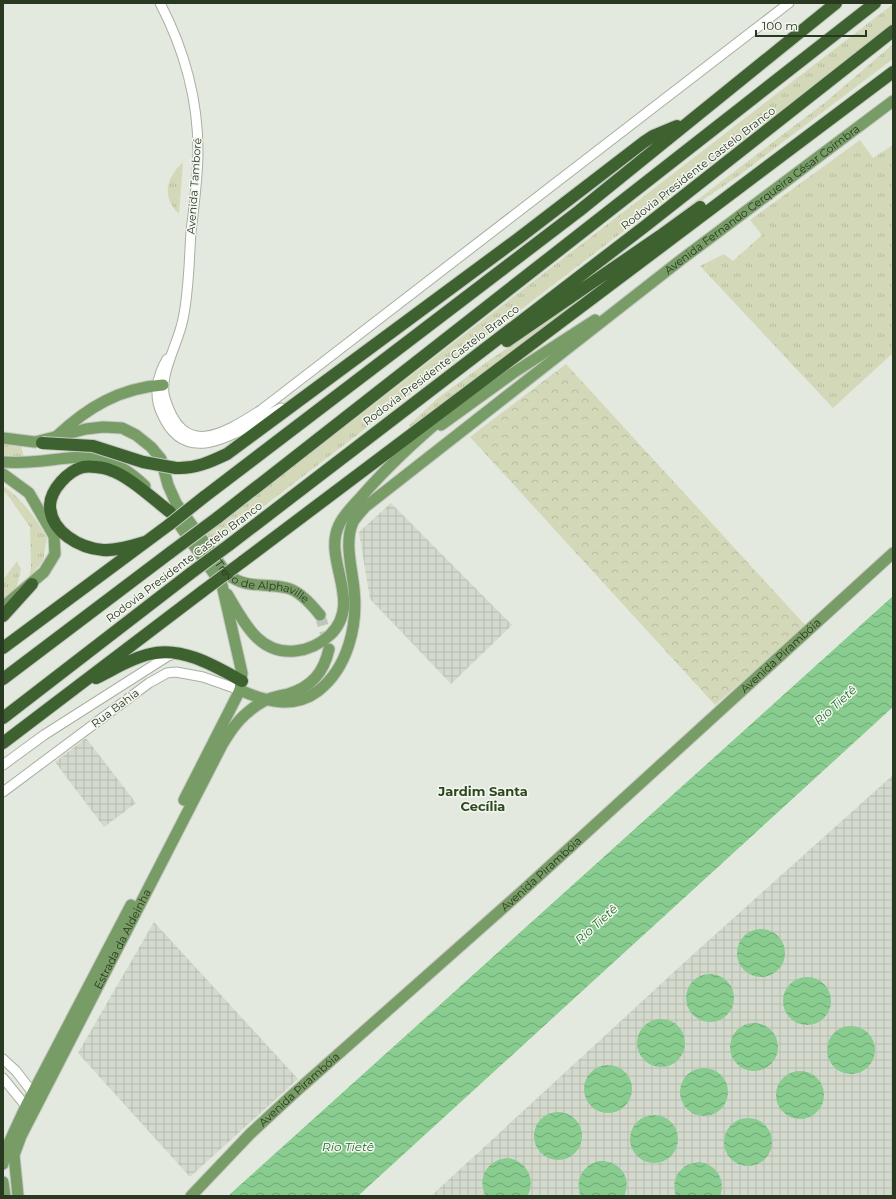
<svg xmlns="http://www.w3.org/2000/svg" width="896" height="1199" font-family="Montserrat,sans-serif">
<style>
.industrial{fill:url(#industrial-grid)}
.grass{fill:url(#grass-tufts)}
.forest{fill:url(#forest-crowns)}
.water{fill:url(#water-waves)}
.lines{fill:none;stroke-linecap:round;stroke-linejoin:round}
.major-tunnel{stroke:#bfc6b9;stroke-width:11;stroke-dasharray:11 5.5;stroke-linecap:butt}
.minor-casing{stroke:#a8b0a2;stroke-width:11}
.major-casing{stroke:#c3c7c1;stroke-width:13}
.highway-casing{stroke:#c3c7c1;stroke-width:14}
.minor{stroke:#fff;stroke-width:9}
.major{stroke:#789c66;stroke-width:11}
.highway{stroke:#3d622f;stroke-width:12}
.highway-bridge-casing{stroke:#c3c7c1;stroke-width:14;stroke-linecap:butt}
.highway-bridge{stroke:#3d622f;stroke-width:12}
.labels{text-anchor:middle;dominant-baseline:central;stroke-width:3;stroke-linejoin:round;paint-order:stroke}
.street-label{font-size:11px;fill:#293821;stroke:#f3f6ef}
.water-label{font-size:12px;font-style:italic;fill:#1f6f27;stroke:#f3f6ef}
.quarter-label{font-size:13px;font-weight:bold;fill:#2c481e;stroke:#f3f6ef}
</style>
<defs>
<pattern id="industrial-grid" width="8" height="8" patternUnits="userSpaceOnUse"><rect width="8" height="8" fill="#d3d9cd"/><path d="M0 4h8M4 0v8" fill="none" stroke="#b5bbb0"/></pattern>
<pattern id="grass-tufts" width="24" height="20" patternUnits="userSpaceOnUse"><rect width="24" height="20" fill="#d3d9b8"/><path d="M3 7l-1-3M5 7V3M7 7l1-3M15 17l-1-3M17 17v-4M19 17l1-3" fill="none" stroke="#b5bb9e"/></pattern>
<pattern id="forest-crowns" width="20" height="18" patternUnits="userSpaceOnUse"><rect width="20" height="18" fill="#d3d9b8"/><path d="M2 6a3 3 0 1 1 6 0M12 15a3 3 0 1 1 6 0" fill="none" stroke="#b5bb9e"/></pattern>
<pattern id="water-waves" width="16" height="10" patternUnits="userSpaceOnUse"><rect width="16" height="10" fill="#89cc8f"/><path d="M0 5q4-4 8 0t8 0" fill="none" stroke="#70a774"/></pattern>
</defs>
<rect width="100%" height="100%" fill="#e4e9df"/>
<path class="industrial" d="M391,503L512,625L451,684L370,599L359,532Z
M86,738L136,803L104,827L55,762Z
M893,775V1196H431L688,959Z
M154,922L298,1079L190,1177L78,1053Z"/>
<path class="grass" d="M893,4V25L212,546L203,536Z
M893,44V59L741,174L642,242L828,100Z
M860,140L873,158L893,145V353L833,408L700,266L724,254L733,261L762,235L750,220Z
M183,162L179,214C161,197 166,178 183,162Z
M687,225L412,428L409,425L438,398L491,359Z
M3,442L21,446L24,457L3,455Z
M3,486C22,498 35,518 47,537L43,561L29,578L31,567L30,527L6,493L3,492Z
M17,561L21,569L16,590L3,600V580Z"/>
<path class="forest" d="M566,364L806,626L715,705L470,437Z"/>
<path class="water" d="M893,596V707L358,1196H228Z
M737 953a24 24 0 1 1 48 0a24 24 0 1 1-48 0Z
M686 998a24 24 0 1 1 48 0a24 24 0 1 1-48 0Z
M783 1001a24 24 0 1 1 48 0a24 24 0 1 1-48 0Z
M637 1043a24 24 0 1 1 48 0a24 24 0 1 1-48 0Z
M730 1047a24 24 0 1 1 48 0a24 24 0 1 1-48 0Z
M827 1050a24 24 0 1 1 48 0a24 24 0 1 1-48 0Z
M584 1089a24 24 0 1 1 48 0a24 24 0 1 1-48 0Z
M680 1092a24 24 0 1 1 48 0a24 24 0 1 1-48 0Z
M776 1095a24 24 0 1 1 48 0a24 24 0 1 1-48 0Z
M534 1136a24 24 0 1 1 48 0a24 24 0 1 1-48 0Z
M630 1139a24 24 0 1 1 48 0a24 24 0 1 1-48 0Z
M724 1142a24 24 0 1 1 48 0a24 24 0 1 1-48 0Z
M508,1158C526,1161 536,1178 528,1195L486,1196C476,1178 488,1159 508,1158Z
M599,1161C619,1160 633,1177 624,1196H581C574,1180 583,1165 599,1161Z
M700,1162C717,1165 726,1180 720,1196H676C670,1178 681,1163 700,1162Z"/>
<g class="lines">
<path class="major-tunnel" d="M320,615L329,646"/>
<defs>
<path id="minor" d="M160,3C184,49 198,99 198,151C198,178 194,205 191,232C189,261 189,291 183,319C179,342 158,376 165,398C183,459 222,435 261,410L789,3
M167,359C157,376 153,396 162,414C188,474 245,426 281,408
M3,765L44,735L168,656L175,654
M3,792L149,683L167,673L176,672L203,677L240,690
M3,1059L16,1071L36,1097
M3,1078L30,1111"/>
<g id="major">
<path d="M441,425L513,373L595,320"/>
<path d="M57,436C88,407 120,388 163,385"/>
<path id="s1" d="M3,438L35,442L86,429L103,427L122,428L136,435L151,447L161,459L168,485L176,503L227,574C247,590 264,582 287,588C300,591 312,605 320,615"/>
<path d="M3,462C61,467 95,437 145,486"/>
<path d="M3,474L29,493L54,536L55,554L44,572L3,607"/>
<path id="s2" d="M171,513L222,585L242,673L240,690C266,702 294,709 318,691C348,668 358,625 354,589C352,568 344,542 353,522C356,517 361,512 365,507L682,259L893,101"/>
<path d="M227,594C243,620 258,655 295,651C307,650 320,644 330,635C364,602 322,560 339,525C344,514 353,506 361,497C387,467 416,440 446,415"/>
<path d="M184,800L240,690"/>
<path d="M3,1164L8,1145L26,1106L131,905"/>
<path d="M3,1182L5,1196"/>
<path id="s3" d="M18,1196L14,1155L21,1136L222,745C233,726 244,712 264,701C271,697 280,696 288,694C312,687 324,672 329,649"/>
<path id="s4" d="M191,1196L250,1134L291,1096L519,894L893,553"/>
</g>
<path id="highway" d="M507,341L660,236L700,207
M176,468C195,469 210,462 227,454L519,238L644,142L653,136L677,126
M204,497L579,211L836,3
M217,518L875,3
M145,542C132,546 117,551 103,550C80,548 50,532 50,505C51,489 68,471 83,467C89,466 103,467 110,470C129,476 153,499 170,512
M229,545L644,227L893,31
M242,562L893,72
M3,616L32,584
M3,648L170,524
M96,678C113,670 131,658 150,654C182,646 215,666 242,681
M3,679L171,552
M3,718L191,573
M3,743L203,591"/>
</defs>
<use href="#minor" class="minor-casing"/>
<use href="#major" class="major-casing"/>
<use href="#highway" class="highway-casing"/>
<use href="#minor" class="minor"/>
<use href="#major" class="major"/>
<use href="#highway" class="highway"/>
<defs>
<path id="highway-bridge" d="M42,443L93,446L143,462L176,468
M170,524L204,497
M171,552L217,518
M191,573L229,545
M203,591L242,562"/>
</defs>
<use href="#highway-bridge" class="highway-bridge-casing"/>
<use href="#highway-bridge" class="highway-bridge"/>
</g>
<g class="labels">
<g class="street-label">
<text transform="translate(698 168) rotate(-38)">Rodovia Presidente Castelo Branco</text>
<text transform="translate(194 186) rotate(-86)">Avenida Tamboré</text>
<text stroke="none"><textPath href="#s2" startOffset="980">Avenida Fernando Cerqueira César Coimbra</textPath></text>
<text transform="translate(441 365) rotate(-37)">Rodovia Presidente Castelo Branco</text>
<text transform="translate(184 562) rotate(-37)">Rodovia Presidente Castelo Branco</text>
<text stroke="none"><textPath href="#s1" startOffset="341">Trevo de Alphaville</textPath></text>
<text stroke="none"><textPath href="#s4" startOffset="800">Avenida Pirambóia</textPath></text>
<text transform="translate(115 708) rotate(-37)">Rua Bahia</text>
<text stroke="none"><textPath href="#s4" startOffset="476">Avenida Pirambóia</textPath></text>
<text stroke="none"><textPath href="#s3" startOffset="283">Estrada da Aldeinha</textPath></text>
<text stroke="none"><textPath href="#s4" startOffset="152">Avenida Pirambóia</textPath></text>
</g>
<g class="water-label">
<text transform="translate(835 705) rotate(-42)">Rio Tietê</text>
<text transform="translate(596 924) rotate(-42)">Rio Tietê</text>
<text x="348" y="1146">Rio Tietê</text>
</g>
<g class="quarter-label">
<text x="483" y="791">Jardim Santa<tspan x="483" dy="15">Cecília</tspan></text>
</g>
</g>
<rect width="896" height="1199" fill="none" stroke="#293821" stroke-width="8"/>
<path d="M756 30v6h110v-6" fill="none" stroke="#293821" stroke-width="2"/>
<text x="762" y="30" font-size="12" fill="#293821" stroke="#f3f6ef" stroke-width="3" paint-order="stroke">100 m</text>
</svg>
